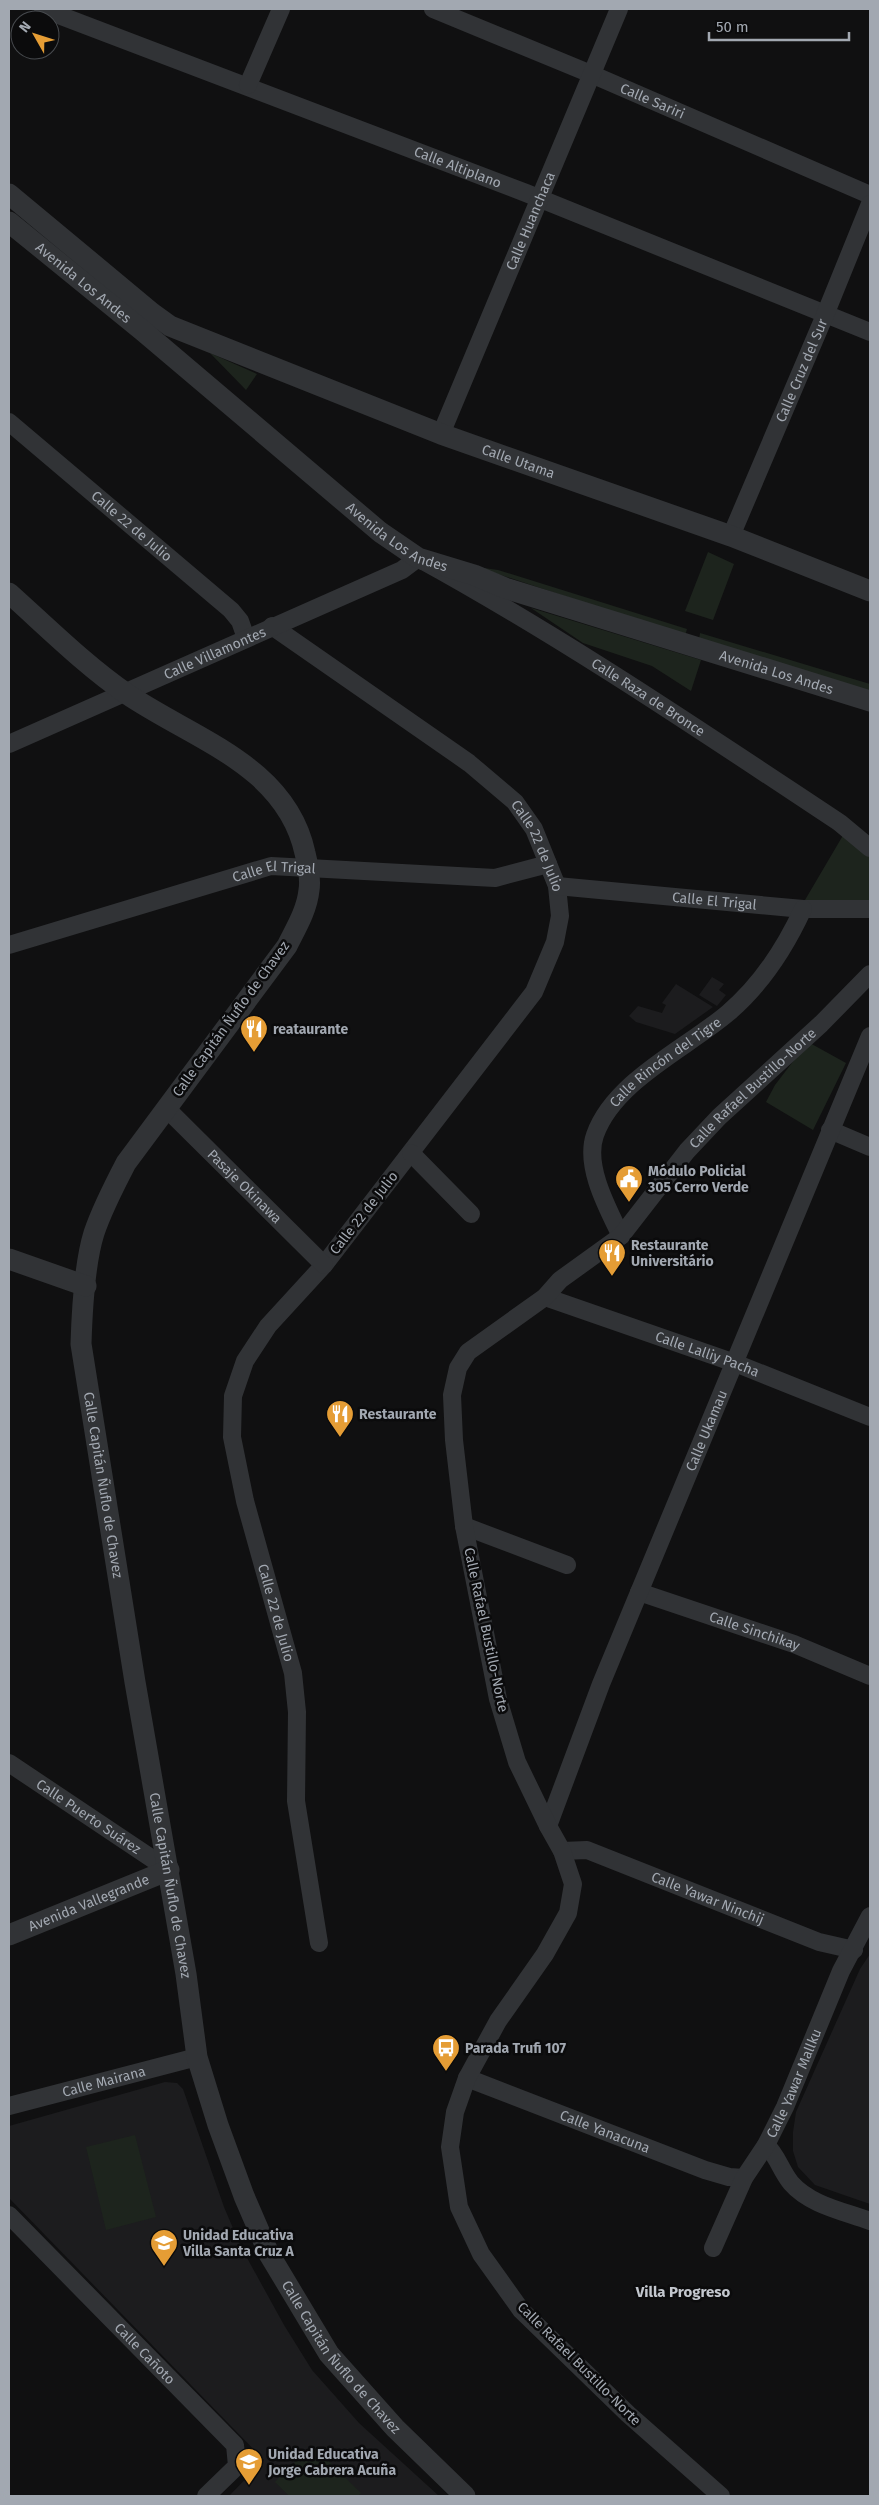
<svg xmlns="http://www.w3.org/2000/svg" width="879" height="2505" font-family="'Fira Sans',sans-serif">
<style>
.built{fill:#1c1c1e}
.green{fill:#1d241d}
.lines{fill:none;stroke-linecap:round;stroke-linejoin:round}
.minor{stroke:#313336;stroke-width:18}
.tertiary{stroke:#313336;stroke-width:21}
.labels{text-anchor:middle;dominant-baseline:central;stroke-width:5;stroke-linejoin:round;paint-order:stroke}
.street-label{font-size:14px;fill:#a2a8b1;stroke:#0b0b0c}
.poi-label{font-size:14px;font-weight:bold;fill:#a2a8b1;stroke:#0b0b0c;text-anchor:start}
.neighbourhood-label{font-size:15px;font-weight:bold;fill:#c3c7ce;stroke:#0b0b0c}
</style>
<rect width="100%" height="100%" fill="#101011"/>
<path class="built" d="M712,977L724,984L719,990L726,995L717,1006L699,995Z
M676,984L713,1007L675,1034L636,1022L629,1016L638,1006L662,1013L666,1005L662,1003Z
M870,1954V2204L815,2185L798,2167L793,2151V2132L796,2112L860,1969Z
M165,2082L177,2083L183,2089L224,2207L241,2247L284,2325L312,2370L359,2423L439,2496H229L264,2460L9,2198V2126Z"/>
<path class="green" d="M210,353L257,374L246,390Z
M708,552L734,564L713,620L685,611Z
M477,567L498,570L687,629L685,636Z
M531,608L701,660L691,691L652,666L583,643Z
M700,633L870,684V691L699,640Z
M845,832L870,854V902L805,900Z
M808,1042L846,1063L813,1130L766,1102L775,1085Z
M135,2135L156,2217L106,2230L86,2147Z
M312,2445L361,2493L358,2496H289L275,2482Z"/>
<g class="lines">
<g class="minor">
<path id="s1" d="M43,9L526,193L870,332"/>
<path id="s2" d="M433,9L591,74L870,195"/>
<path d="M248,85L281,9"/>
<path id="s3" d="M9,422L231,610L240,621L246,638"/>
<path id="s4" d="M441,434L619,9"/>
<path id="s5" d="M731,536L825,315L870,204"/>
<path id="s6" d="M272,626L469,763L515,802L534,829L557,886L560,916L555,942L534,992L324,1265L268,1326L245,1361L233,1396L232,1437L245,1501L293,1673L297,1712L296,1801L319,1943"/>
<path id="s7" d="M9,744L402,570L418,558C564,638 701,731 840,823L870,848"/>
<path id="s8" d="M557,886L803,909H870"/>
<path id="s9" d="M9,945L271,866L495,878L548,864"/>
<path id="s10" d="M166,1108L324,1265"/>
<path d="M830,1130L870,1147"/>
<path d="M411,1153L471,1214"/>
<path id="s11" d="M621,1236C608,1209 584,1166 595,1135C614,1081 687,1048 728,1013C761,985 785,948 803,909"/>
<path id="s12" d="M545,1297L735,1363L870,1417"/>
<path d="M464,1526L567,1565"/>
<path id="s13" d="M639,1592L794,1644L870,1676"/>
<path id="s14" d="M9,1763L169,1870"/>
<path id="s15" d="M548,1826L601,1684L870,1036"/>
<path id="s16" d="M562,1851L587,1850L819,1942L854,1950"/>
<path id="s17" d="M467,2078L705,2170L729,2177L744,2178"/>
<path id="s18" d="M9,2106L197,2057"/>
<path d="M766,2145C777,2155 781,2171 791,2183C810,2205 843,2211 870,2221"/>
<path id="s19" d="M9,2215L235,2445L237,2466L206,2496"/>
<path id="s20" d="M713,2248L744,2178L766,2145L785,2107L841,1971L870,1916"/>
<path id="s21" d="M721,2496L628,2414L521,2310L481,2254L459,2207L450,2147L455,2112L467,2078L498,2021L545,1954L568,1913L573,1884L562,1851L548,1826L517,1762L498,1699L464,1526L454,1440L452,1395L458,1368L468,1352L545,1297L560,1280L621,1236L687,1151L719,1117L821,1024L870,974"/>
</g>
<g class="tertiary">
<path id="s22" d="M9,194L152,313L170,326L441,434L731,536L870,591"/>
<path id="s23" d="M9,222L143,331L380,532L418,558L474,575L505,588L870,701"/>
<path id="s24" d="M9,593C47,627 85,665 127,694C193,739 286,765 305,853C308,865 311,878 309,890C307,910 296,928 287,946L126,1163C114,1186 102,1209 94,1233C84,1265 82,1311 81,1344L135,1682L186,1974L197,2057L218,2125L244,2196L269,2254L329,2354L395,2428L465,2496"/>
<path d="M9,1259L86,1286"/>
<path id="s25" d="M9,1935L169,1870"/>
</g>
</g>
<defs>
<symbol id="restaurant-pin" viewBox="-11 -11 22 30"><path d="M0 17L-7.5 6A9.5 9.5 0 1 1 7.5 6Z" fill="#e59d35" stroke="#0b0b0c"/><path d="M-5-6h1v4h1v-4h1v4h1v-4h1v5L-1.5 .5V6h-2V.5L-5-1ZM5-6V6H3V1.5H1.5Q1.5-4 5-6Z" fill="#fff"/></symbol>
<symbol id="civic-pin" viewBox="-11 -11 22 30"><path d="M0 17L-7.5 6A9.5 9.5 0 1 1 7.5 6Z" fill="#e59d35" stroke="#0b0b0c"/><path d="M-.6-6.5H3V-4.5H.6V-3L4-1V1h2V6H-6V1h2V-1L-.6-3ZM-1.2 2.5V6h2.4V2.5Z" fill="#fff"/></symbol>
<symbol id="bus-pin" viewBox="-11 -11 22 30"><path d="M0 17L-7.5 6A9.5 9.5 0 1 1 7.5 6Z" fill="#e59d35" stroke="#0b0b0c"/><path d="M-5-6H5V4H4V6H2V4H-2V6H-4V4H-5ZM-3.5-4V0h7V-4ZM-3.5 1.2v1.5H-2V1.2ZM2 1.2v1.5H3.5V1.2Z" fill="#fff"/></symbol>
<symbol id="school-pin" viewBox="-11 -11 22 30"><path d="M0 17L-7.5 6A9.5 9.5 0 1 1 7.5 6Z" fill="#e59d35" stroke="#0b0b0c"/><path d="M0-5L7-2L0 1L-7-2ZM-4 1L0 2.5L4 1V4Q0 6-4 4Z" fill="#fff"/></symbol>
</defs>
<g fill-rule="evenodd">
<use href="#restaurant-pin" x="238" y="1013" width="32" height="43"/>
<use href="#civic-pin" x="613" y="1163" width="32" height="43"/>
<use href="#restaurant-pin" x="596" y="1237" width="32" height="43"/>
<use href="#restaurant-pin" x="324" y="1398" width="32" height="43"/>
<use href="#bus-pin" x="430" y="2032" width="32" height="43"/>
<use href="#school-pin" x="148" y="2227" width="32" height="43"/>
<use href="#school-pin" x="233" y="2446" width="32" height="43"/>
</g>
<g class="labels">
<g class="street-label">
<text stroke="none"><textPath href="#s2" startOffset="238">Calle Sariri</textPath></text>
<text stroke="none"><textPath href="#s1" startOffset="444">Calle Altiplano</textPath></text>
<text stroke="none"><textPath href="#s4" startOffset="231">Calle Huanchaca</textPath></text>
<text stroke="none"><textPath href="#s23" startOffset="96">Avenida Los Andes</textPath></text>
<text stroke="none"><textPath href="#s5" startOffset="180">Calle Cruz del Sur</textPath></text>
<text stroke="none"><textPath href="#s22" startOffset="582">Calle Utama</textPath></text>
<text stroke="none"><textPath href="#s3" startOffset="161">Calle 22 de Julio</textPath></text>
<text stroke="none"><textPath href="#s23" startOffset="501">Avenida Los Andes</textPath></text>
<text stroke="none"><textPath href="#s7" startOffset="225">Calle Villamontes</textPath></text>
<text stroke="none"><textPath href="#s23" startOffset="906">Avenida Los Andes</textPath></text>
<text stroke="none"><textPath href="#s7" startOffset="719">Calle Raza de Bronce</textPath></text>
<text stroke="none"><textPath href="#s6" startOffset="350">Calle 22 de Julio</textPath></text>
<text stroke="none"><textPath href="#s9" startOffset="276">Calle El Trigal</textPath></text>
<text stroke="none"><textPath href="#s8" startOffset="158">Calle El Trigal</textPath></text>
<text transform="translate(231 1019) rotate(-54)">Calle Capitán Ñuflo de Chavez</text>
<text stroke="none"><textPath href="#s11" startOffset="210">Calle Rincón del Tigre</textPath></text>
<text stroke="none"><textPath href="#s21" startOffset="1695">Calle Rafael Bustillo-Norte</textPath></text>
<text stroke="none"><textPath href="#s10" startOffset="111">Pasaje Okinawa</textPath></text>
<text transform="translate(364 1213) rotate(-52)">Calle 22 de Julio</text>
<text stroke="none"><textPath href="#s12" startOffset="172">Calle Lalliy Pacha</textPath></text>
<text stroke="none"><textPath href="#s15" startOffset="426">Calle Ukamau</textPath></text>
<text stroke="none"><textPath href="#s24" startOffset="1102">Calle Capitán Ñuflo de Chavez</textPath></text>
<text stroke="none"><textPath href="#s6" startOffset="1234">Calle 22 de Julio</textPath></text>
<text transform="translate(486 1630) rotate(78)">Calle Rafael Bustillo-Norte</text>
<text stroke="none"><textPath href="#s13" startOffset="122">Calle Sinchikay</textPath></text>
<text stroke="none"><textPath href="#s14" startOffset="96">Calle Puerto Suárez</textPath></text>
<text stroke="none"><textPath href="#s24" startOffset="1508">Calle Capitán Ñuflo de Chavez</textPath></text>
<text stroke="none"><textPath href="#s16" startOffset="155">Calle Yawar Ninchij</textPath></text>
<text stroke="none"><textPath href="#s25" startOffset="86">Avenida Vallegrande</textPath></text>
<text stroke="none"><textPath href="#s18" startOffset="98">Calle Mairana</textPath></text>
<text stroke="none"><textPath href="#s20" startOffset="184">Calle Yawar Mallku</textPath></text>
<text stroke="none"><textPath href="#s17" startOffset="148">Calle Yanacuna</textPath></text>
<text stroke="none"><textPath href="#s19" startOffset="194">Calle Cañoto</textPath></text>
<text stroke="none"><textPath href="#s24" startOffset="2018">Calle Capitán Ñuflo de Chavez</textPath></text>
<text transform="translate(579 2364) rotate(45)">Calle Rafael Bustillo-Norte</text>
</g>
<g class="poi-label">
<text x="273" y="1029">reataurante</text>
<text x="648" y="1171">Módulo Policial<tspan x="648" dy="16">305 Cerro Verde</tspan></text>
<text x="631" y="1245">Restaurante<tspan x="631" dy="16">Universitário</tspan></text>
<text x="359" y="1414">Restaurante</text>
<text x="465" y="2048">Parada Trufi 107</text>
<text x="183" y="2235">Unidad Educativa<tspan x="183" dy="16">Villa Santa Cruz A</tspan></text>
<text x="268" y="2454">Unidad Educativa<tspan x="268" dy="16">Jorge Cabrera Acuña</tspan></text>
</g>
<g class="neighbourhood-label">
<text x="683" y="2292">Villa Progreso</text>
</g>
</g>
<rect width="879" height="2505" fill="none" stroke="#a2a8b1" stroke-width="20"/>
<g transform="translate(35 35) rotate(309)"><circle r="24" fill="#0b0b0c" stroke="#474a4e"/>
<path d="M0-4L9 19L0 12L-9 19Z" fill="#e59d35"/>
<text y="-8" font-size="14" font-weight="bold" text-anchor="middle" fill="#a2a8b1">N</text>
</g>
<path d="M709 32v8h140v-8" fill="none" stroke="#a2a8b1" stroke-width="2.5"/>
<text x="716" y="32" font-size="15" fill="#a2a8b1" stroke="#0b0b0c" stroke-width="4" paint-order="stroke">50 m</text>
</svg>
